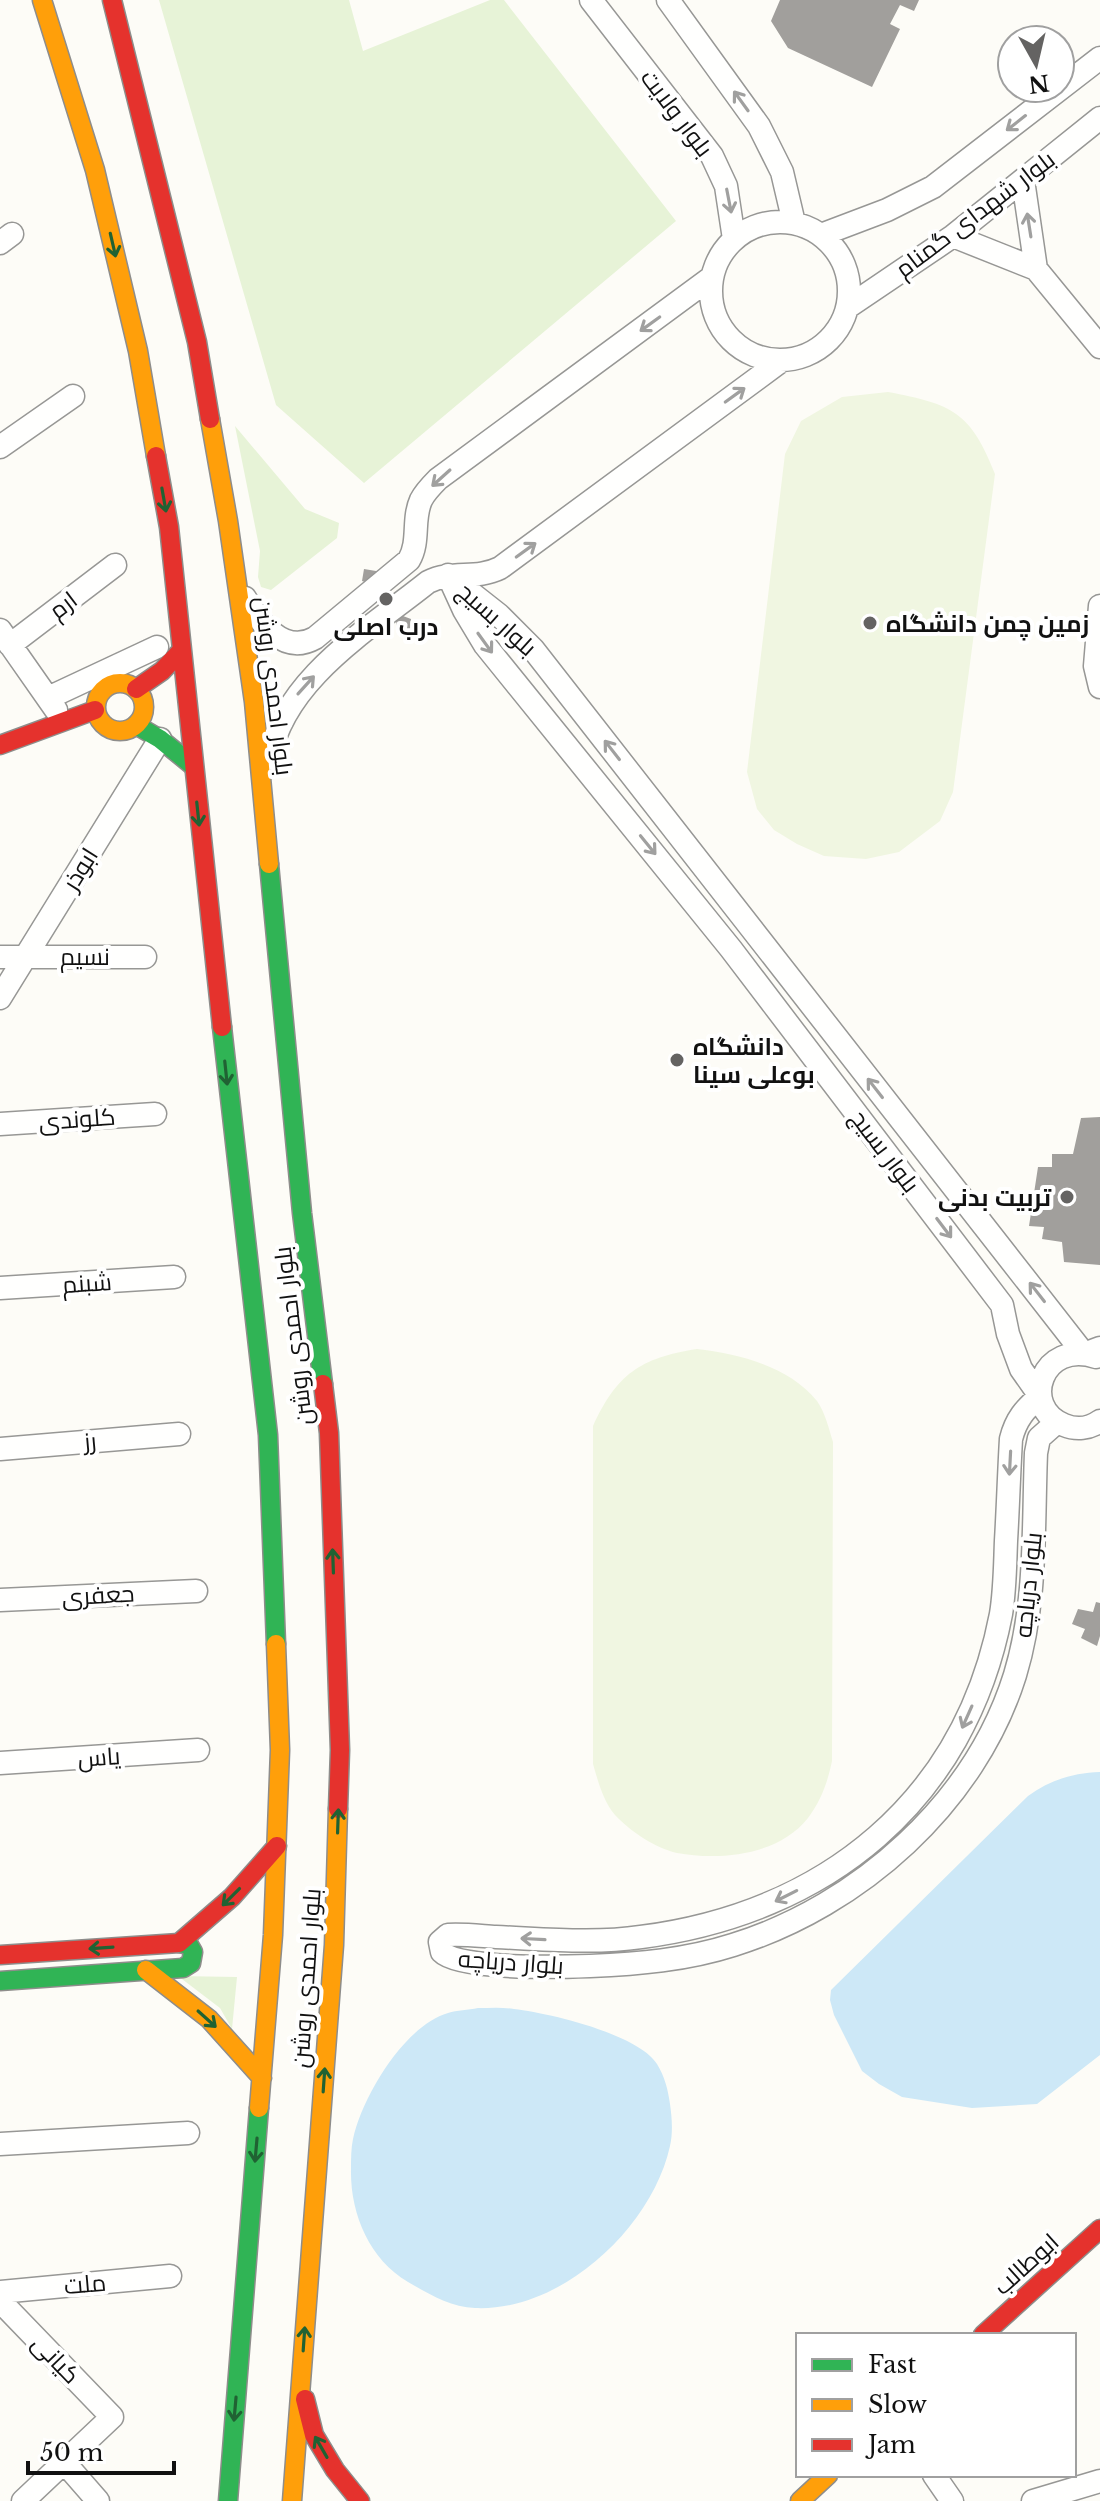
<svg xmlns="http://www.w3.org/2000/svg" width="1100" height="2501" font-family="'Libre Baskerville',Cairo,serif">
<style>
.green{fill:#e7f3d7}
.pitch{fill:#f0f6e1}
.water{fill:#cde8f7}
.building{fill:#a19f9c}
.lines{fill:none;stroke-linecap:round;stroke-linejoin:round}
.street-casing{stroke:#979795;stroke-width:25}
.fast-casing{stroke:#8e8d8b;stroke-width:21}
.slow-casing{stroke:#8e8d8b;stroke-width:21}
.jam-casing{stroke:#8e8d8b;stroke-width:21}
.street{stroke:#fffffe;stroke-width:22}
.fast{stroke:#30b455;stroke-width:18}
.slow{stroke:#ff9f0a;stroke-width:18}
.jam{stroke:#e5322d;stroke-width:18}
.oneway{stroke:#a0a09f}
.oneway2{stroke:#206233}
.poi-dot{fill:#646362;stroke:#fff;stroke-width:3}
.labels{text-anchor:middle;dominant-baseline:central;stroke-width:8;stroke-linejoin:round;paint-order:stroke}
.street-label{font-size:24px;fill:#111;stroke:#fff}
.poi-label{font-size:24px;font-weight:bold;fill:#111;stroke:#fff;text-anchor:start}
</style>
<rect width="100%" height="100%" fill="#fdfcf7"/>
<path class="green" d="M159,0H349L363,51L490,0H504L676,221L364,483L276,405Z
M235,426L305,509L339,523L337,538L271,590L261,587L258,577L260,551Z
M178,1976L237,1977L232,2029L220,2008Z"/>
<path class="pitch" d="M888,392C952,404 971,412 995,474L953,792L940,821L899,852L866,859L824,856L797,844L774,830L757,809L747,772L785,454L801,421L842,397Z
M697,1349C739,1354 789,1366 817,1401C825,1412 829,1429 833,1442L832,1761C828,1781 821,1801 808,1818C779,1855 721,1861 677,1853C655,1848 630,1831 615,1815C603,1801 598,1781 593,1764V1426C617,1374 640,1358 697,1349Z"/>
<path class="water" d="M1100,1772V2055L1037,2104L972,2108L902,2097L879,2084L862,2071L834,2015L830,2000L831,1990L1028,1796C1050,1780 1073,1773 1100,1772Z
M478,2008C490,2008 502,2007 514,2009C549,2013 638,2034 657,2064C665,2077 668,2090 670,2104C672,2118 673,2133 670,2146C652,2228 561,2312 475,2308C450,2307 429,2294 408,2282C369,2259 350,2213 351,2169C351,2159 351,2148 353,2139C362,2097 404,2026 448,2013C457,2010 468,2010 478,2008Z"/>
<path class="building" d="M780,0H919L914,11L900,5L890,24L900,29L872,87L788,48L771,21Z
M364,569L376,571L377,579L403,616L411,619L410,631L397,629L396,620L368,583L362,581Z
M1100,1117V1265L1064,1262L1062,1242L1042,1239L1044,1227L1029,1226L1038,1167H1052V1154H1073L1081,1118Z
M1096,1602L1100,1603V1636L1097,1646L1081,1638L1085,1629L1072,1624L1078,1609L1093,1612Z"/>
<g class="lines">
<defs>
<path id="street" d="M591,0L712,156L726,186L734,239
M668,0L759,126L782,172L794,223
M1023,180L1036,269
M711 291a69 69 0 1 1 138 0a69 69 0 1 1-138 0Z
M821,235L887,210L933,187L1100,58
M953,236L1036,269L1100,347
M0,243L12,234
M848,307L953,236L1100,118
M0,447L73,396
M448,575L464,610L485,645L731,949L1002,1305L1008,1334L1021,1369L1040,1396C1025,1409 1016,1419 1011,1439C1009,1473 1008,1507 1006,1541C1005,1566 1005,1590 1001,1614C965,1801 826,1913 641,1937C594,1944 544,1939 496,1937C480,1936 463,1934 448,1935L440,1942L442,1952C459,1970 562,1967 590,1966C638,1964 686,1960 733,1945C859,1906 975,1803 1015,1675C1037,1603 1033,1528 1036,1453L1039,1438L1057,1422
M452,578L499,615L533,649L1084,1354L1100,1348
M245,598C260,622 283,656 315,638L409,560C420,541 412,520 421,500C425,492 432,485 438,479L712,277
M1100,606L1095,666L1100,687
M0,630L56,710
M10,645L115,565
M48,698L157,647
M269,759C284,679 368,630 428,582C452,570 476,580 500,568L781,361
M0,957H145
M0,998L160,739
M0,1124L155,1114
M0,1288L174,1277
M1096,1357C1042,1339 1019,1407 1064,1425C1076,1430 1089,1429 1100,1421
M0,1449L179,1434
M0,1600L196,1591
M0,1763L198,1750
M0,2144L188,2133
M0,2292L170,2276
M0,2301L112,2417L23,2501
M64,2462L98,2501
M934,2475L952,2501
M1033,2501L1100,2481"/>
<path id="fast" d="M136,725L160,739L192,765
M269,864L302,1213L323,1384
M222,1027L268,1435L276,1644
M0,1981L183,1968L191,1963L193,1952L189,1945L179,1943
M228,2501L259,2108"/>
<path id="slow" d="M42,0L95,170L138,351L156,456
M210,419L228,521L254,702L269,864
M96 707a24 24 0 1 1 48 0a24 24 0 1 1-48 0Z
M146,1970L209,2019L262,2078
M259,2108L273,1935L280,1750L276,1644
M292,2501L334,1945L338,1809
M800,2501L828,2475"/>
<path id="jam" d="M112,0L197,342L210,419
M156,456L169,527L222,1027
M136,689L162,671L181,651
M0,745L95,710
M323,1384L329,1433L340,1750L338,1809
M0,1955L179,1943L232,1897L277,1846
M983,2335L1100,2229
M305,2399L314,2435L335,2470L360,2501"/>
</defs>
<use href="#street" class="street-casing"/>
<use href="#fast" class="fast-casing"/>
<use href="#slow" class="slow-casing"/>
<use href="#jam" class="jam-casing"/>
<use href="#street" class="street"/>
<use href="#fast" class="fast"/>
<use href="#slow" class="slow"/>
<use href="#jam" class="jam"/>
</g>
<defs><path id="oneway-shaft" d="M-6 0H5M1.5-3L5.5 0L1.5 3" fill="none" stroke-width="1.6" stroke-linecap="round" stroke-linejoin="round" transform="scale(2)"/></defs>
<g class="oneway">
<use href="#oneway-shaft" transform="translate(741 101) rotate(-126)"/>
<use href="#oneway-shaft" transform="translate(1016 123) rotate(142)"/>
<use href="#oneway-shaft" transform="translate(729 201) rotate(79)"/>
<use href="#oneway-shaft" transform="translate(1029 225) rotate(-99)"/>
<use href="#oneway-shaft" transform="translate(650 324) rotate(144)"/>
<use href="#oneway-shaft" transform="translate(735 395) rotate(-36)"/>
<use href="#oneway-shaft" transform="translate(441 478) rotate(138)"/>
<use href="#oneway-shaft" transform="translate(526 550) rotate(-36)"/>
<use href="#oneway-shaft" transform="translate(485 643) rotate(54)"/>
<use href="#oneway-shaft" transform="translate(306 685) rotate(-48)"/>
<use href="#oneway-shaft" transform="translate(612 750) rotate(-128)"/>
<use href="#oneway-shaft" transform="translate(648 845) rotate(51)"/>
<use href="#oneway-shaft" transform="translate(875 1088) rotate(-128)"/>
<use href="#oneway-shaft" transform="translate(944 1228) rotate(53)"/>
<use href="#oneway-shaft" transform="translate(1037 1292) rotate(-128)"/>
<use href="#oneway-shaft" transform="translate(1010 1463) rotate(93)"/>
<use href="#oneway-shaft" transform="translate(967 1717) rotate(114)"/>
<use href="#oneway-shaft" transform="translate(786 1896) rotate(153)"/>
<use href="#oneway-shaft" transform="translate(533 1939) rotate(-177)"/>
</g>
<g class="oneway2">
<use href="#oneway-shaft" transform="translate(113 245) rotate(77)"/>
<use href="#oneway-shaft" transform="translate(164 500) rotate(80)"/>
<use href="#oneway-shaft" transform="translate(198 814) rotate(84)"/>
<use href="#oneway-shaft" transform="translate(226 1073) rotate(84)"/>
<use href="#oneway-shaft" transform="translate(333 1561) rotate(-92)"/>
<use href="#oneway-shaft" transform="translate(338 1821) rotate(-88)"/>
<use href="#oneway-shaft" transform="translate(231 1897) rotate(135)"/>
<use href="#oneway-shaft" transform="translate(101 1948) rotate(176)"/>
<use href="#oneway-shaft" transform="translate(207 2019) rotate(42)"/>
<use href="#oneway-shaft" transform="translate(324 2080) rotate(-86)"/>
<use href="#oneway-shaft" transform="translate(256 2150) rotate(95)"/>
<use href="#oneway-shaft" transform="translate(304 2339) rotate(-86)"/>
<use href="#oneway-shaft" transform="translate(235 2409) rotate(95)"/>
<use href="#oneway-shaft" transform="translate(321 2447) rotate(-120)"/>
</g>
<g class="poi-dot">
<circle cx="386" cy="599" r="8"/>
<circle cx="870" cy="623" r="8"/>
<circle cx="677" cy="1060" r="8"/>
<circle cx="1067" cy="1197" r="8"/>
</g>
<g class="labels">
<g class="street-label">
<text transform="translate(677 113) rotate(53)">بلوار ولایت</text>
<text transform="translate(975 214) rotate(-37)">بلوار شهدای گمنام</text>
<text transform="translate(63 605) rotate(-37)">ارم</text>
<text transform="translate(497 619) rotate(42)">بلوار بسیج</text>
<text transform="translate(274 686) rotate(83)">بلوار احمدی روشن</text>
<text transform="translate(80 869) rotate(-58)">ابوذر</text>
<text x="85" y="956">نسیم</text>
<text transform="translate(77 1119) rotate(-4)">کلوندی</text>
<text transform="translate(885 1151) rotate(53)">بلوار بسیج</text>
<text transform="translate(87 1283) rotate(-4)">شبنم</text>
<text transform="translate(293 1336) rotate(-97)">بلوار احمدی روشن</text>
<text transform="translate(90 1441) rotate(-5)">رز</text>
<text transform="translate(1028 1585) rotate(-84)">بلوار دریاچه</text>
<text transform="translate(98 1595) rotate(-3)">جعفری</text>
<text transform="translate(99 1757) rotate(-4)">یاس</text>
<text transform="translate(511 1962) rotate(4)">بلوار دریاچه</text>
<text transform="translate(306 1978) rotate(-86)">بلوار احمدی روشن</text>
<text transform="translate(1026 2264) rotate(-42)">ابوطالب</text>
<text transform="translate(85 2284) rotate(-5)">ملت</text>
<text transform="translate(56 2359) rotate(46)">کیانی</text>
</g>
<g class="poi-label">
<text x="886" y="623">زمین چمن دانشگاه</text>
<text x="386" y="626" text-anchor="middle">درب اصلی</text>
<text x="693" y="1046">دانشگاه<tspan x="693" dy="28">بوعلی سینا</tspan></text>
<text x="1051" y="1197" text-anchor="end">تربیت بدنی</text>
</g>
</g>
<rect x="796" y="2333" width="280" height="144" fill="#ffffff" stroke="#a0a0a0" stroke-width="2"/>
<rect x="812" y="2359" width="40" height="12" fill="#30b455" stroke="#a0a0a0" stroke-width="2"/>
<text x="868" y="2373" font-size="24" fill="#111111">Fast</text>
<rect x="812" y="2399" width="40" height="12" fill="#ff9f0a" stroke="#a0a0a0" stroke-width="2"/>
<text x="868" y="2413" font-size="24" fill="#111111">Slow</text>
<rect x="812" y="2439" width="40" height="12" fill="#e5322d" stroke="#a0a0a0" stroke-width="2"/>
<text x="868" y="2453" font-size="24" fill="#111111">Jam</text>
<g transform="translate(1036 64) rotate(172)"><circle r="38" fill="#ffffff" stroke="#a0a0a0" stroke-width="2"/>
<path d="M0-6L14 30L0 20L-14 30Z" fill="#646362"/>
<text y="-12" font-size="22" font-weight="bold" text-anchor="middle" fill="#111111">N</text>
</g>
<path d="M28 2461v12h146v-12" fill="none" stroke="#111111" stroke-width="4"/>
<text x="40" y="2461" font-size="24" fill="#111111" stroke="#ffffff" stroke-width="6" paint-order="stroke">50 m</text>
</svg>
